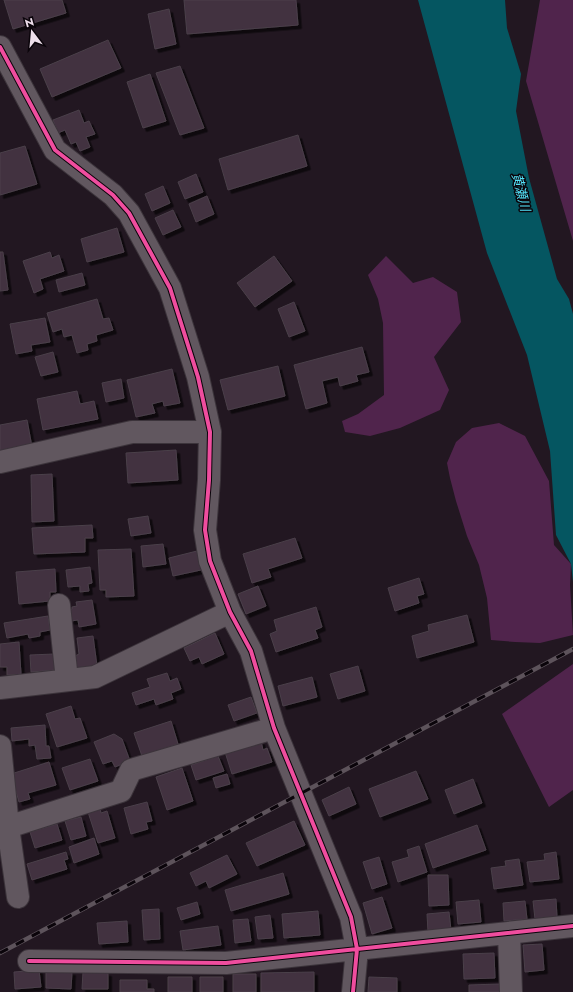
<svg xmlns="http://www.w3.org/2000/svg" width="573" height="992" font-family="Jost,'Noto Sans JP',sans-serif">
<style>
.green{fill:#50244c}
.water{fill:#055661}
.building{fill:#423041;stroke:#4a4049;filter:url(#shadow)}
.lines{fill:none;stroke-linecap:round;stroke-linejoin:round}
.minor-casing{stroke:#3c343b;stroke-width:24}
.minor{stroke:#61575f;stroke-width:22}
.rail-casing{stroke:#5d535b;stroke-width:4.5}
.rail{stroke:#0a040a;stroke-width:3;stroke-dasharray:9;stroke-linecap:butt}
.cycleway-casing{stroke:#0a040a;stroke-width:6}
.cycleway{stroke:#ef4d9e;stroke-width:4}
.labels{text-anchor:middle;dominant-baseline:central;stroke-width:3;stroke-linejoin:round;paint-order:stroke}
.water-label{font-size:13px;font-style:italic;fill:#53e1f7;stroke:#0a040a}
</style>
<defs>
<filter id="shadow"><feDropShadow dx="3.5" dy="3.5" stdDeviation="0" flood-color="#0009"/></filter>
</defs>
<rect width="100%" height="100%" fill="#221721"/>
<path class="green" d="M540,0H573V241L526,81Z
M386,256L413,283L433,277L457,292L461,322L434,357L449,390L440,410L400,428L370,436L345,432L342,421L358,414L384,395L383,323L378,299L368,275Z
M499,423L525,436L549,481L554,545L571,564L570,585L573,635L540,643L515,642L491,640L487,598L479,565L467,536L456,501L450,478L447,463L456,442L472,428Z
M573,664V790L549,807L502,714Z"/>
<path class="water" d="M418,0H505L507,28L521,74L516,111L529,178L557,279L569,299L573,314V582L571,564L556,535L550,451L527,355L487,253Z"/>
<path class="building" d="M4,0H62L66,13L13,29Z
M184,0H296L298,25L187,34Z
M169,9L176,44L155,49L148,14Z
M108,40L121,68L52,97L40,69Z
M180,66L204,128L180,135L156,73Z
M150,74L166,121L143,128L127,82Z
M79,110L84,123L89,121L95,134L86,137L90,147L80,151L76,142L71,144L65,130L58,133L53,120Z
M298,135L307,166L228,190L219,159Z
M25,146L37,184L0,195V153Z
M196,174L203,192L185,199L178,182Z
M163,186L170,203L152,211L145,194Z
M207,196L214,214L196,222L189,204Z
M173,210L181,227L163,235L155,218Z
M117,228L124,252L87,262L81,239Z
M0,252H3L8,290L0,291Z
M50,252L52,258L59,255L64,271L40,279L43,289L34,293L23,261Z
M274,256L292,281L255,307L237,283Z
M82,273L85,285L59,292L56,280Z
M97,299L103,319L109,318L113,330L96,335L97,341L87,344L88,350L77,353L72,335L64,337L62,329L53,332L47,313Z
M294,302L305,331L289,337L278,309Z
M45,318L50,342L31,345L32,351L16,354L10,324Z
M362,347L369,372L356,375L358,381L340,386L338,377L322,381L327,403L306,409L294,365Z
M53,352L58,372L41,376L35,357Z
M278,366L285,396L228,410L220,380Z
M172,369L180,403L164,406L163,401L152,404L155,413L136,417L127,380Z
M121,379L124,398L106,402L102,383Z
M77,391L80,404L94,401L98,419L43,430L37,399Z
M27,420L32,447L0,454V425Z
M176,450L178,480L128,483L126,453Z
M52,474L54,521L32,522L31,475Z
M148,516L151,533L131,536L128,519Z
M92,525L93,538H85V552L34,554L32,528Z
M295,538L302,558L268,569L271,577L252,583L243,554Z
M163,544L166,564L143,567L141,546Z
M131,549L134,596L106,597V590H100L98,550Z
M197,551L201,570L173,576L169,558Z
M90,567L92,583L88,584L89,591L80,592V586L68,587L66,570Z
M55,569L56,592H50V601L19,604L16,572Z
M419,578L424,594L417,596L419,603L395,611L388,588Z
M258,586L266,606L246,614L238,594Z
M92,600L96,624L79,627L78,620L71,621L69,610L72,609V607L77,606L76,602Z
M316,607L322,627L315,630L318,638L276,652L270,634L277,631L274,620Z
M467,615L474,642L417,658L412,636L429,631L428,625Z
M48,616L50,630L40,632V636L29,638L28,634L7,638L4,623Z
M215,633L224,654L202,664L199,657L190,661L184,648Z
M93,636L97,666L76,669L75,656L79,654L77,638Z
M19,642L21,674L7,675V667H0V644Z
M54,654L55,670L31,672L30,655Z
M358,666L365,691L338,699L330,674Z
M167,673L170,681L177,678L181,689L171,693L173,699L156,705L154,699L136,705L132,693L150,687L147,679Z
M312,677L317,697L283,706L278,686Z
M251,697L257,713L234,721L228,705Z
M71,706L75,719L80,718L87,738L57,747L46,714Z
M171,721L178,744L142,756L134,733Z
M45,725L46,746H49L51,758L37,759L35,745L29,746V739L12,741L11,728Z
M114,734L122,739L130,761L115,767L112,761L103,764L94,742Z
M261,741L263,750L267,748L272,762L232,774L225,752Z
M218,756L224,771L196,780L191,765Z
M90,759L98,781L70,790L62,768Z
M49,762L56,785L28,793L30,799L19,802L11,774Z
M182,768L193,801L167,810L156,777Z
M416,771L428,799L380,817L369,789Z
M227,774L230,784L216,788L213,778Z
M473,779L482,803L454,814L445,790Z
M349,787L356,804L329,816L322,800Z
M147,802L152,821L146,822L148,829L131,834L124,808Z
M100,809L101,813L107,811L115,838L98,843L88,812Z
M81,817L86,836L71,840L65,821Z
M294,821L305,845L257,866L246,843Z
M57,824L62,840L35,848L30,832Z
M477,825L486,850L433,868L425,844Z
M94,838L99,854L74,863L69,847Z
M419,846L427,872L398,882L392,862L409,857L407,850Z
M66,852L68,859L64,860L67,869L32,880L27,864Z
M556,852L559,879L530,882L527,862L545,860L544,854Z
M227,855L237,874L209,888L206,881L196,886L190,873Z
M379,857L387,884L372,889L363,862Z
M519,859L523,885L494,889L491,868L506,866L505,861Z
M283,873L289,894L231,911L225,890Z
M428,875H448L449,905L429,906Z
M382,897L392,928L372,934L363,903Z
M556,899L557,917L535,919L533,901Z
M479,900L481,922L458,924L456,902Z
M525,901L527,919L504,921L503,903Z
M197,902L200,914L181,920L177,908Z
M159,909L160,939L144,940L142,910Z
M318,911L320,935L284,938L282,914Z
M449,912L451,930L428,932L427,914Z
M270,915L273,938L258,939L255,917Z
M248,919L251,941L235,943L233,920Z
M127,921L128,942L99,944L97,923Z
M218,926L221,945L183,950L180,931Z
M542,944L544,970L525,972L523,945Z
M494,953L495,978L464,979L463,954Z
M39,970L41,987L15,989L14,972Z
M46,972H72L71,989L46,988Z
M83,972L108,973V989H82Z
M314,972V992H261V973Z
M233,974H256V992H233Z
M168,977H192V992H168Z
M200,977H223V992H200Z
M369,977L397,978V992H368Z
M120,980H147V989H154V992H120Z
M500,984V992H469V985Z"/>
<g class="lines">
<defs>
<path id="minor" d="M0,47L55,150L113,195L129,213L170,288L198,377L210,432L209,480L205,530L210,561L230,612L251,651L274,728L351,917L357,949L353,992
M0,462L132,432H210
M59,605L67,680
M0,688L95,677L230,612
M0,746L8,827L18,897
M8,827L121,791L131,770L274,728
M509,933L511,992
M29,961L226,963L573,926"/>
</defs>
<use href="#minor" class="minor-casing"/>
<use href="#minor" class="minor"/>
<defs>
<path id="rail" d="M0,953L573,649"/>
</defs>
<use href="#rail" class="rail-casing"/>
<use href="#rail" class="rail"/>
<defs>
<path id="cycleway" d="M0,47L55,150L113,195L129,213L170,288L198,377L210,432L209,480L205,530L210,561L230,612L251,651L274,728L351,917L357,949L353,992
M29,961L226,963L573,926"/>
</defs>
<use href="#cycleway" class="cycleway-casing"/>
<use href="#cycleway" class="cycleway"/>
</g>
<g class="labels">
<g class="water-label">
<text transform="translate(521 192) rotate(76)">黄瀬川</text>
</g>
</g>
<g transform="translate(32 32) rotate(344)" stroke="#0a040a" stroke-width="3" paint-order="stroke">
<path d="M0-3L7 15L0 10L-7 15Z" fill="#eedfeb"/>
<text y="-6" font-size="11" font-weight="bold" text-anchor="middle" fill="#eedfeb">N</text>
</g>
</svg>
